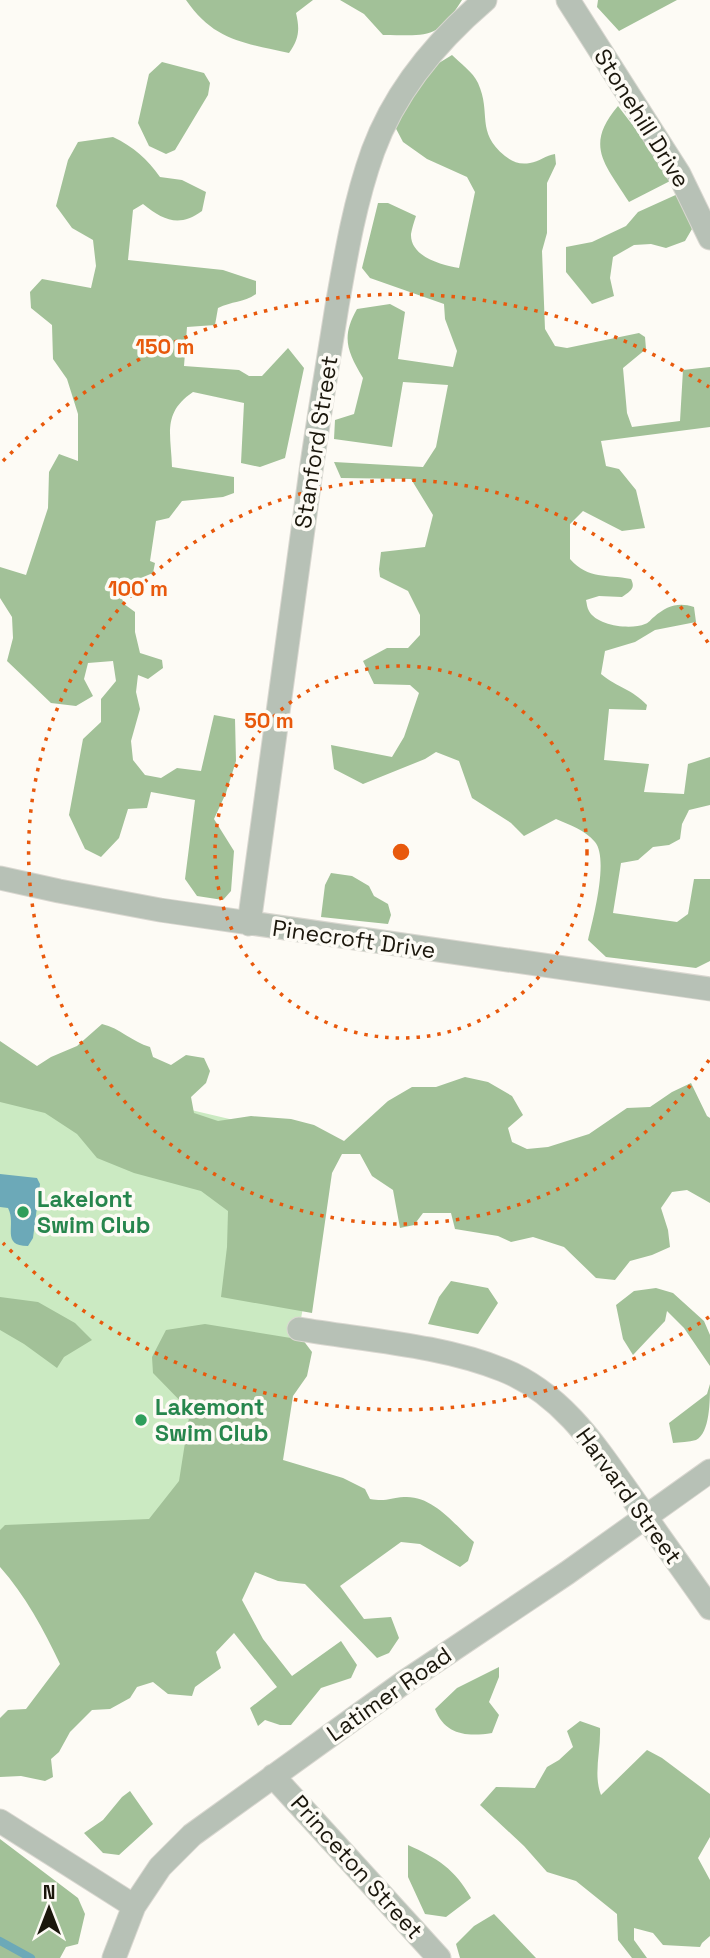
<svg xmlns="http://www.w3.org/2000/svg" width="710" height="1958" font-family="'Space Grotesk',sans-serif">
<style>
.green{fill:#cbeac2}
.forest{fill:#a2c198}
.water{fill:#6ca9b8}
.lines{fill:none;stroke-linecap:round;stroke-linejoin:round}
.stream{stroke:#6ca9b8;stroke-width:8}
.street-casing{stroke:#d9d7d0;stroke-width:25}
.street{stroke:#b7c1b6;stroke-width:23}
.ring{fill:none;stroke:#e8590c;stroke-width:3.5;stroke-dasharray:3.5 7}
.leisure-dot{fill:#2e9e5b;stroke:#fdfbf5;stroke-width:2.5}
.labels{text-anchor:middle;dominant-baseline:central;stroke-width:7;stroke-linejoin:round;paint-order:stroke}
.street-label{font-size:23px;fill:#1b170c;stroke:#fdfbf5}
.leisure-label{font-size:23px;font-weight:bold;fill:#27864d;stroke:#fdfbf5;text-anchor:start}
.centre{fill:#e8590c;stroke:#fdfbf5;stroke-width:3.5}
.ring-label{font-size:21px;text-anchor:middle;font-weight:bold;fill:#e8590c;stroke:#fdfbf5;stroke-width:7;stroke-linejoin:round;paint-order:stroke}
</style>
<rect width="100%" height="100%" fill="#fdfbf5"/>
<path class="green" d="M0,1065L332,1143L267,1511L0,1556Z"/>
<path class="forest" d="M186,0H313L296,13C300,30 299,39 289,53C245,43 214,41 186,0Z
M340,0H462C437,41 426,35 383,35L364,14Z
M598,0H677L619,31L597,7Z
M452,55C460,63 473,72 478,83C492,114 475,131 505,156C513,162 520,165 530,163C539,162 546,155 555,154L556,164L547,183V233L542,251L545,329L555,346L567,348L639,333L645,337L646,349L623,368L627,413L632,427L680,421L683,370L710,367V427L601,441L606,466L619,469L636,490L645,528L622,531L583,511L570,524V559C589,580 606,574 631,579C636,589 630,591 622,597L599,596L586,600C587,604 587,608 589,611C597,626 631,630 645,624C649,623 651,619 654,617C667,606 678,602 694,607L696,622L655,630L635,642L605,651L601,674C618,688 632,689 647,705L646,710L609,709L604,760L649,764L644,792L684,794L688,764L710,757V805L689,810L682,824L680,839L669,845L653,847L638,860L621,863L613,913L677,922L688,914L694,879H710V961L696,968L606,957L588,940C593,919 609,859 595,842C585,830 570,825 556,819L524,836L511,823L472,798L459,761L436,752L425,759L363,784L334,769L331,745L392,757L404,737L419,693L410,685L374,684L363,661L387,648H408L420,635V615L408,591L380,577L379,569L381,552L425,547L433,515L411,479L341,478L334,462L423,467L436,447L448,385L403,382L392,447L334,439L335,420L354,414L363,378C347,351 341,337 357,309L390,304L405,312L398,359L453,367L457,351L445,319L444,304L370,278L362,268L378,203H388L416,216C414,222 412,228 411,234C410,257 442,265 459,268L475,192L467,177L427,159L403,142L392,121L434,66Z
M162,62L204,73L210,83L208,95L175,150L166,154L149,146L138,123L149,74Z
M618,106L674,179L629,202C605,164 584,146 618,106Z
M113,137C134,147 147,159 160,177L182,180L206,192L202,211C179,228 163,220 143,204L133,210L128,260L223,270L256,281V294C243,303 232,301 218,308L215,325L187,327L184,366L239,370L249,376H262L288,348L304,368L285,458L260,467L241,463L244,403L193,392C162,413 171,434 172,467L234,477V493L223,497L182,501L169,518L156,521L150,561L155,563L153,573L131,582L121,596L124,604L135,612V632L140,653L162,660L163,668L148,679L138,675L136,692L140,709L131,741L133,760L145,775L161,778L177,768L201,771L214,715L235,719L236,761L226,793L214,819L234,851L231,891L223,900L197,896L185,879L195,800L151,792L147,808L128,809L119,838L101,857L85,849L69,815L83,739L101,722V699L116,681L113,661L88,663L84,679L93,696L76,706L51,703L7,661L13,638L12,617L0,598V567L26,575L48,508L49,472L59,454L78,461V414L67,379L53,359L52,325L31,308L30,292L42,279L91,288L96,266L93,240L72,228L56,206L68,160L78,142Z
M680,193L692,229L685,241L666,248L651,244L634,245L613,257L610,278L614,296L592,304L566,272V247L592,242L626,226L638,212Z
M331,873L352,876L369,886L374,896L388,904L391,915L388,924L321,917L325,885Z
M102,1024C120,1028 132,1042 150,1047L153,1057L171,1065L186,1055L204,1058L210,1071L206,1083L191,1097L194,1113L218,1121L251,1116L291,1119L314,1125L344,1141L388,1101L412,1087H436L465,1077L488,1082L512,1096L523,1115L508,1128L512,1142L527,1149L548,1147L589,1134L627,1108L650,1107L672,1092L691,1083L707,1116L710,1118V1203L687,1190L672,1192L661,1208L668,1230L670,1247L652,1255L630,1261L615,1280L596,1278L564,1247L533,1237L511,1242L498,1236L455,1229L451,1213H423L414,1225L400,1228L393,1190L372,1176L360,1154H342L332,1173L312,1313L221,1297L227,1247L228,1211L201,1191L134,1173L97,1158L77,1134L45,1113L0,1102V1041L37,1066L51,1057L77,1046Z
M451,1281L488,1288L498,1303L478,1334L428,1324L439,1297Z
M656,1288L673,1293L704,1321L710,1335V1366L684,1328L667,1311L665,1321L633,1355L623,1339L616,1305L634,1291Z
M0,1297L38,1302L75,1323L92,1340L64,1357L57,1368L24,1344L0,1330Z
M205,1324L303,1340L312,1352L307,1376L293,1396L283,1460L343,1478L365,1489L370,1499C386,1502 390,1498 404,1497C433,1495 455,1525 474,1542L468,1561L460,1567L420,1544L401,1542L340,1586L364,1619L391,1617L399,1638L389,1653L377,1658L305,1584L278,1581L255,1572L242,1600L263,1639L292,1676L341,1641L357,1665L351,1678L321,1688L291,1725H280L265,1720L258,1726L250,1708L277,1687L234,1633L216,1652L221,1668L195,1687L192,1696L168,1694L153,1682L137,1687L130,1698L110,1709L92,1710L70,1732L59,1752L51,1759L53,1777L45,1781L21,1776L0,1777V1718L8,1710L26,1709L60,1664C44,1630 25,1595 0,1567V1530L5,1525L149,1519L179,1481L190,1411L153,1373L152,1357L166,1330Z
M710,1384C710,1401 710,1433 696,1440C689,1442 680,1442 673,1443L669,1423L707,1394Z
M499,1667V1677L489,1702L499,1715L492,1733C467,1737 445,1735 435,1709L457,1688Z
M580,1721L600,1728C601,1751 593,1774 601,1795L647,1750L662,1758L710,1794V1837L698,1858L710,1880V1936L702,1943L700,1947L663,1945L653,1933L634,1928V1940L647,1958H632L618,1940L617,1914L576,1881L547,1872L524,1846L480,1805L496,1787L535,1788L547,1767L559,1760L573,1747L567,1731Z
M130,1791L153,1824L119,1855L103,1853L84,1833L103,1820L122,1797Z
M0,1839L78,1898L85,1914L78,1944L66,1947L60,1958H0Z
M408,1845C437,1858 455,1869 471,1898L446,1917L425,1914L408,1877Z
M494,1914L536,1958H460L456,1944L474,1926Z"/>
<path class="water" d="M0,1174L37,1178L40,1184L33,1238L28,1246C0,1246 17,1225 8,1208L0,1207Z"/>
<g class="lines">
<path class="stream" d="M0,1941L31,1958"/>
<defs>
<path id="street" d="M568,0L679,174L710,238
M0,878L59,891L160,910L710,989
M249,924C269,775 290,627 310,478C318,421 328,363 337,306C346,254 355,201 373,151C395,91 437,41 485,0
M299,1329C364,1340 442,1345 503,1370C563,1394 597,1448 633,1499C658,1535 684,1571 710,1608
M273,1776L439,1958
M0,1821L134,1906
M114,1958L134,1906L160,1867L192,1835L403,1683L567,1573L710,1471"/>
</defs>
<use href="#street" class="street-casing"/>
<use href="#street" class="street"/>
</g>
<g class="ring">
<circle cx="401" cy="852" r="186"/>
<path d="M709 1060A372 372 0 1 1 709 644"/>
<path d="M709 1317A558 558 0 0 1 3 1243M3 461A558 558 0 0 1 709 387"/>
</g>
<g class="leisure-dot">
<circle cx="23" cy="1212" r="7"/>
<circle cx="141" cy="1420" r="7"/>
</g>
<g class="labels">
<g class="street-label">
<text transform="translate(642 118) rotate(58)">Stonehill Drive</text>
<text transform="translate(316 442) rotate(-81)">Stanford Street</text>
<text transform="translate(354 939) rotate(8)">Pinecroft Drive</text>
<text transform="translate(629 1496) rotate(54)">Harvard Street</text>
<text transform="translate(389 1694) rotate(-35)">Latimer Road</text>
<text transform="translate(357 1867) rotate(48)">Princeton Street</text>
</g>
<g class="leisure-label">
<text x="37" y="1199">Lakelont<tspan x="37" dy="26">Swim Club</tspan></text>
<text x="155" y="1407">Lakemont<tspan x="155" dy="26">Swim Club</tspan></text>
</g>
</g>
<circle cx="401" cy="852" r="10" class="centre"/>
<g class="ring-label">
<text x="165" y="354">150 m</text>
<text x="138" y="596">100 m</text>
<text x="269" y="728">50 m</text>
</g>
<g transform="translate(49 1909)" stroke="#fdfbf5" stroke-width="5" paint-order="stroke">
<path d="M0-5L12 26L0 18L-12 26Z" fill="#1b170c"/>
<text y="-10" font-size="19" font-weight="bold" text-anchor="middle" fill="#1b170c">N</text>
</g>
</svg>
